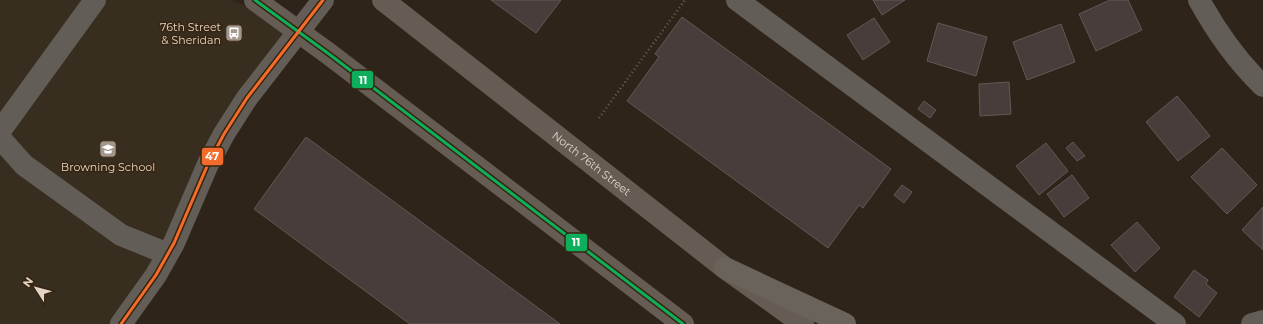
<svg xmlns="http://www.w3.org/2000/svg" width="1263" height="324" font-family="Montserrat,sans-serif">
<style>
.education{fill:#382e1f}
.building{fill:#483d3a;stroke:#645856}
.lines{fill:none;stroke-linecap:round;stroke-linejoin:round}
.path{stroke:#68625c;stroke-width:2.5;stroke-dasharray:1 3;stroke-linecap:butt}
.minor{stroke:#625d57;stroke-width:22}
.major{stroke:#655d54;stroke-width:22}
.highway{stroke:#6a635a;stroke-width:22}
.bus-1-casing{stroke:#382510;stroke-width:6}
.bus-2-casing{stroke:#382510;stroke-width:6}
.bus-1{stroke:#0daf5c;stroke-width:3}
.bus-2{stroke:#f36c2b;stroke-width:3}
.labels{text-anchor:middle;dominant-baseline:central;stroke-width:3;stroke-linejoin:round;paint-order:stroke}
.poi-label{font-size:11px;fill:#e2d5c8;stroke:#382510;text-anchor:end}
.street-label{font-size:11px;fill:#e2d5c8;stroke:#382510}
.line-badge{stroke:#382510;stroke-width:1.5}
.badge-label{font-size:11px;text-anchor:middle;font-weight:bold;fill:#fff}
</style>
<rect width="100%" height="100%" fill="#2f2419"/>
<path class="education" d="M0,0H232L299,31L121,324H0Z"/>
<path class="building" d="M491,0H561L536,33Z
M873,0H905L882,15Z
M1110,0H1128L1142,30L1096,51L1079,14Z
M682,17L891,169L863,208L859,205L828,248L627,101L659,57L655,54Z
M874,18L890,42L863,60L847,35Z
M938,23L987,37L976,76L927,61Z
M1061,24L1075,62L1027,80L1013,42Z
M1009,82L1011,114L980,116L979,84Z
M1177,96L1210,136L1178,161L1146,122Z
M924,101L936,110L930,118L918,109Z
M306,137L560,324H410L254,209Z
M1073,142L1085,156L1077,161L1066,148Z
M1046,143L1068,171L1039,195L1016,166Z
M1222,148L1257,185L1227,214L1191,177Z
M1072,175L1089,198L1064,217L1047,194Z
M902,185L912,192L904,203L894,195Z
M1263,207V250L1242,230Z
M1137,222L1160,248L1135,272L1111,245Z
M1194,270L1208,280L1206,284L1217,293L1199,317L1174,297Z"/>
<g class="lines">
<path class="path" d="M599,118L685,0"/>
<path class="minor" d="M737,0L1175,324
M1199,0C1216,31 1238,62 1263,86
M0,131L95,0
M0,138L24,165L121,235L168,254
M121,324L156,275L174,243L208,164L224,134L247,98L323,0
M1252,324L1263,321"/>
<g class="major">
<path d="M255,0L329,54L683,324"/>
<path id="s1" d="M383,0L725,268L803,324"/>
</g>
<path class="highway" d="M725,268L845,324"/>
<defs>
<path id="bus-1" d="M255,0L329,54L683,324"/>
<path id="bus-2" d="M121,324L156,275L174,243L208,164L224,134L247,98L323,0"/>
</defs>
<use href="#bus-1" class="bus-1-casing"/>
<use href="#bus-2" class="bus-2-casing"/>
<use href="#bus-1" class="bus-1"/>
<use href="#bus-2" class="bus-2"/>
</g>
<defs>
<symbol id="bus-square" viewBox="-11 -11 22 22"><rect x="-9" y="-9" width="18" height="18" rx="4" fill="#a3978b" stroke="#382510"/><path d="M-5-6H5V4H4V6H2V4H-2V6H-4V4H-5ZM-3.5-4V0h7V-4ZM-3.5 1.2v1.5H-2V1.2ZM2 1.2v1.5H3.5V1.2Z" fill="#fff"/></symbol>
<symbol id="school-square" viewBox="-11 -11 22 22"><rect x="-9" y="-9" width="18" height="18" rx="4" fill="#a3978b" stroke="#382510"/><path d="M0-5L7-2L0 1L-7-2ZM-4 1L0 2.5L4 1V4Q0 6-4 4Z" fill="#fff"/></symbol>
</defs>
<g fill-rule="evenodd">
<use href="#bus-square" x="224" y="23" width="20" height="20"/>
<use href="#school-square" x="98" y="139" width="20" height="20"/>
</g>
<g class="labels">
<g class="poi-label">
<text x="221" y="27">76th Street<tspan x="221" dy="13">&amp; Sheridan</tspan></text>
<text x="108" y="167" text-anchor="middle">Browning School</text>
</g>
<g class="street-label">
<text stroke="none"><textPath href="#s1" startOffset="265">North 76th Street</textPath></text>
</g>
</g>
<g class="line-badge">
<rect x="351" y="70" width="23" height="19" rx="4" fill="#0daf5c"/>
<rect x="201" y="147" width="23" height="19" rx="4" fill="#f36c2b"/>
<rect x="565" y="233" width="23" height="19" rx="4" fill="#0daf5c"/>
</g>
<g class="badge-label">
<text x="363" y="84">11</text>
<text x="212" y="160">47</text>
<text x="576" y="246">11</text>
</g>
<g transform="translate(36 288) rotate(306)" stroke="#382510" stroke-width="3" paint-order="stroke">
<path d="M0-3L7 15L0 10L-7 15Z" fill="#e2d5c8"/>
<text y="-6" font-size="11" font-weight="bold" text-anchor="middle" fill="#e2d5c8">N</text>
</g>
</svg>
